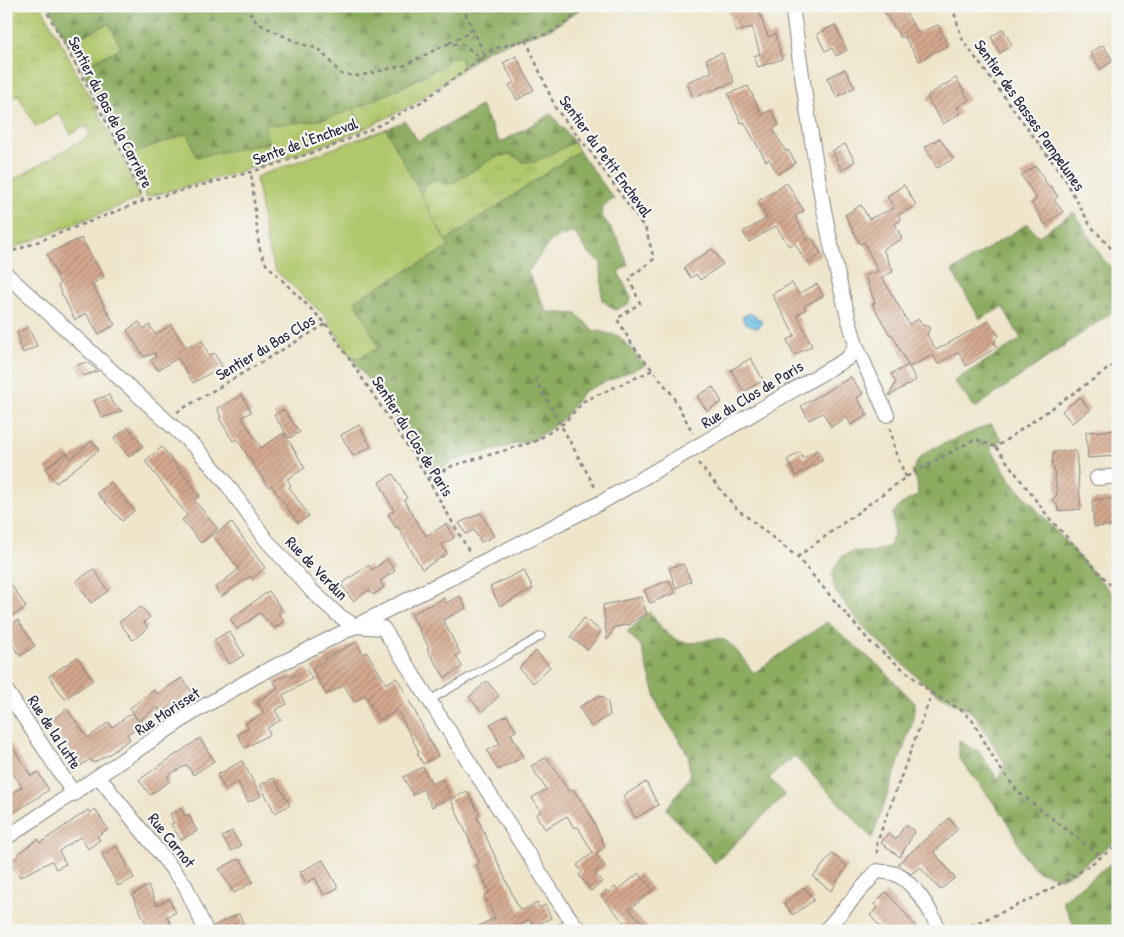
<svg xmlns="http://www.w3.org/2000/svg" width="1124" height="937" font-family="'Patrick Hand',sans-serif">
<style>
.grass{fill:url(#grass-tufts);stroke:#697454}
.forest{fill:url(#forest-firs);stroke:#57674e}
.garden{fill:#b0c76c;stroke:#697454}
.water{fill:url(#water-waves);stroke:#467192}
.building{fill:url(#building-hatch)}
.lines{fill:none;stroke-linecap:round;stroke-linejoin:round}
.lane-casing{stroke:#888483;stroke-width:9}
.street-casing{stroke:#888483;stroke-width:16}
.path{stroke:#888483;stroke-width:2.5;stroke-dasharray:4 4;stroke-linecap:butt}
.lane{stroke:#fff;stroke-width:7}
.street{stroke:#fff;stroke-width:14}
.labels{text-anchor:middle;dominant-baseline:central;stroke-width:4.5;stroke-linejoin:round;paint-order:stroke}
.street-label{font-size:16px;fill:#22223b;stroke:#f6f6f2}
</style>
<defs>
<pattern id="grass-tufts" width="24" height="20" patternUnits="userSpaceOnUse" patternTransform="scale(1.25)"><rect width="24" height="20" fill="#b0c76c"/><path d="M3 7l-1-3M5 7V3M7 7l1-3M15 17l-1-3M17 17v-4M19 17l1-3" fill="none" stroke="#97ab5e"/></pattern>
<pattern id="forest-firs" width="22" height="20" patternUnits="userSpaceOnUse" patternTransform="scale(1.25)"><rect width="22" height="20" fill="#8cac60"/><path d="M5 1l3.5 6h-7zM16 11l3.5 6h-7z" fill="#728c50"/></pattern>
<pattern id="water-waves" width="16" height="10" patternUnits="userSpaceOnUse" patternTransform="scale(1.25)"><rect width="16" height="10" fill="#6bc0e8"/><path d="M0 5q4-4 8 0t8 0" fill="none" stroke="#589cbd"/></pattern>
<pattern id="building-hatch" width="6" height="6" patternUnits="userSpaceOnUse" patternTransform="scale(1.25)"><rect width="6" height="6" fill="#d4a98e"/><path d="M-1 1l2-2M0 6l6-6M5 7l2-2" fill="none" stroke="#ac8975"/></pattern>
</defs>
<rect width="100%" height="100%" fill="#f6f6f2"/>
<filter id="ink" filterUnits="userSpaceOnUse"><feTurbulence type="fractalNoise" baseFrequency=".02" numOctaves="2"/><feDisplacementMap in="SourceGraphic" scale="10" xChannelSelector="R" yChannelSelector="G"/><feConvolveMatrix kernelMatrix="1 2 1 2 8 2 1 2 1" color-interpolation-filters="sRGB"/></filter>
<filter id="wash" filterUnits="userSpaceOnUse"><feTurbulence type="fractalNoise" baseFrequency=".0096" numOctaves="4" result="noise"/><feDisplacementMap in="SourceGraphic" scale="20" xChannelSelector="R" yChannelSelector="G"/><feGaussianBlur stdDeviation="1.12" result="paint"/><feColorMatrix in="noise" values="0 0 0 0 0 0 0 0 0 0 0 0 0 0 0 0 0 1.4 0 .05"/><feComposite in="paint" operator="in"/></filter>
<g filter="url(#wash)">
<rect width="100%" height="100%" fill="#eee5cb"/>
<path class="grass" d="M6,6H41L123,158L140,198L6,251V184L91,135L85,126L71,134L59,113L36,127L18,95L6,101Z
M109,23L122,47L81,68L68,43Z
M452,57H460L464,68L412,105L364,129L353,108C387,94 423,80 452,57Z
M574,142L579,151L446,241L420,195L427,183L434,179L485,163L497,156L512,154L524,162L552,153Z"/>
<path class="forest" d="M49,6H584L553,28L489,49L464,68L460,57H452L439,67L391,92L341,115L311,122L266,125L270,142L196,158L188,133L128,155L81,68L121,48L109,23L68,43Z
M481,106L500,143L551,114L574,142L534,162H524L512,154L497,156L448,185L434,179L427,183L420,195L386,129L405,121L418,141Z
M579,151L614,199L603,206L602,216L618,239L628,265L618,272L631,298L628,304L615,310L602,300L601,263L589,254L574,232L551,240L528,272L547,312L577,314L593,330L619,336L645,365L584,391L562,420L535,439L453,461L432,473L394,414L353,360L379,348L355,300L449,247L446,241Z
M1074,212L1103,259L1118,274V308L975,408L954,381L1021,339L1003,307L980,319L952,271L1027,224L1039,236Z
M991,424L1002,440L990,447L1011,481L1118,600V839L1074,872L1061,878L1037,871L1024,856L1006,819L959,758V741L979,752L998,779L1005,764L976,716L967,709L941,696L919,679L862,626L835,591L832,573L841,557L853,551L872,552L890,546L894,533L893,513L900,505L918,495L917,481L912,472L918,460L929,450Z
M649,612C664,631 676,649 703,641C710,639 718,637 726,641C734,645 747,665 754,673L827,622L881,668L915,703L912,724L872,838L794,756L769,778L785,795L715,863L666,809L690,777L688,754L659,708L641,646L627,632Z
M1118,858V931H1077L1062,901Z"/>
<path class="garden" d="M353,108L364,129C294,158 220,178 146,197L128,155L188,133L196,157L270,143L265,125C295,123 326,123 353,108Z
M386,129L449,247L355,300L379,348L353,360L324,315L275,270L267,244L256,177Z"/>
<path class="water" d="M749,313L761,320V326L756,328L744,322L742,317Z"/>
<g id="blocks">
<path class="building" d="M728,6H757L768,37L775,34L782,59L758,67L754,56L760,54L752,27L737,32Z
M881,6H902L918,33L938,25L948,45L919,61L904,36L901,38Z
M835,25L847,50L836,56L832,48L825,51L817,34Z
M1003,29L1012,45L1000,53L991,37Z
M1103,45L1113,61L1101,69L1090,53Z
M722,53L734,82L693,98L687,82L712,72L706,59Z
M516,56L534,90L517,100L509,85L514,82L503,63Z
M845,69L855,87L837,97L827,78Z
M956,78L969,100L957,107L961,113L943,124L928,99V95Z
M748,86L762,115L771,110L779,125L773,129L786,152L788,150L796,163L778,174L769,159L766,161L744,122L741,123L728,94Z
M940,138L953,159L937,168L925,147Z
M845,144L855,161L842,170L832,151Z
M1036,166L1049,187L1051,186L1058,197L1054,200L1063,212L1045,225L1032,203L1037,199L1021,175Z
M787,183L804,211L795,216L808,241L812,238L821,254L806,263L795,243L789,246L776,226L749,242L743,232L767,218L758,201Z
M904,185L916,205L898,215L901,220L895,224L902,239L883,249L893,272L882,277L909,324L919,319L922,325L930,327L927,335L936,350L989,321L999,336L994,341L997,347L966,366L959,352L938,364L933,355L909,367L916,380L889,396L896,382L891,374L908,365L892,334L890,335L872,304L875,303L865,276L878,271L864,242L860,244L845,215L861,205L869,219L894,208L887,196Z
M81,238L104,277L92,284L115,325L99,334L86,313L75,320L58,286L60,284L47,254Z
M712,249L723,264L700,280L696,274L691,278L684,268Z
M792,283L798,294L817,284L823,296L804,306L806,309L797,315L812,346L794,355L787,340L795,336L772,294Z
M139,322L144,329L150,325L155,335L171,325L186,347L202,340L209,356L214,353L222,366L193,383L178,358L158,370L151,360L156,357L155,353L144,357L127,330Z
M28,327L37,346L23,353L18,342L20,340L17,333Z
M751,358L763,380L744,392L731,370Z
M87,362L98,371L83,376L77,365Z
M851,377L863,394L857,398L868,415L851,425L847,417L831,427L823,413L809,420L801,406Z
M713,387L722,402L707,411L697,396Z
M109,395L112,403L122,411L102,418L94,400Z
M242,395L251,412L242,417L261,448L284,433L305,468L287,479L291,485L289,487L309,516L298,523L271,485L268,487L237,439L233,441L219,418L221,417L217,408Z
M1080,397L1090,410L1072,423L1062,411Z
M283,409L300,432L289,438L274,415Z
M359,425L371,447L353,456L341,435Z
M128,427L143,446L129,457L114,438Z
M1118,430V456L1088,458L1086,432Z
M92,441L99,450L56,483L45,468L67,453L71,458Z
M162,447L200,496L194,500L218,529L201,543L182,520L187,515L145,461Z
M817,450L823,460L796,476L787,460L800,452L803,458Z
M1076,451L1081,509L1058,511L1057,504L1052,500L1057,495L1054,468L1052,466L1053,452Z
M393,474L407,498L404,500L426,536L446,524L454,538L442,545L447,554L422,569L398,527L396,528L388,514L394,511L379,482Z
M111,482L134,511L122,521L97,493Z
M1118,498V525L1094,527L1092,500Z
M481,513L494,536L481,542L474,530L466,534L459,523Z
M231,522L265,568L252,579L250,576L221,597L215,588L239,569L213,536Z
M387,559L395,571L380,581L384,587L373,595L369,590L353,601L341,584L369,565L372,570Z
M683,564L691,581L676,588L669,568Z
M94,569L108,591L91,603L76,581Z
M524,570L533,589L500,606L490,587Z
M6,577L26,607L6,620Z
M669,580L675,593L650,603L644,590Z
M269,591L282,610L278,613L284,622L274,628L260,613L237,629L230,619Z
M460,596L466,608L443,620L460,653L456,656L462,667L445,678L427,649L429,648L411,614L444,598L446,603Z
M641,597L647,614L631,622V624L615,627L607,640L603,605Z
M141,607L150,617L144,622L148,628L133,640L119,622Z
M584,618L601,631L588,650L570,637Z
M18,620L35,646L20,656L6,636V628Z
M229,631L244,655L230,664L214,640Z
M356,642L363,654L367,652L386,684L396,678L400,683L438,756L423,764L417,753L419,752L397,710L379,721L365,695L354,702L344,685L326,695L312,668L326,660L325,658Z
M536,651L550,667L533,683L519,668Z
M77,657L93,680L65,699L49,676Z
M306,669L312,679L283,695L287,704L275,710L281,720L267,728L270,734L245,748L237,734L248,728L246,723L264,713L257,701L278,689L274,681L289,674L292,677Z
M182,678L192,692L162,713L157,707L139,721L130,708L154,690L157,694Z
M487,681L499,696L482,712L469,697Z
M598,696L603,697L608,703L610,715L591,727L579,707Z
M67,709L88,738L109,722L112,727L132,713L142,725L127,734L130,739L111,753L93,763L90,759L79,767L50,722Z
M507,715L516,731L511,734L524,757L498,770L487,751L500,744L490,724Z
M6,737L31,776L38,772L49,790L6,818V797L22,787L6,763Z
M200,738L214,761L193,775L187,765L167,776L170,781L150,795L139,780Z
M547,757L569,792L573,789L590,814L605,847L596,854L605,866L595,874L602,882L591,891L579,875L582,872L577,865L593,853L578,827L574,828L567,816L545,829L536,815L541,812L532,798L546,789L531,766Z
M242,761L261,796L248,802L238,782L225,789L217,775Z
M423,767L432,784L442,779L451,797L432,807L423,789L413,795L403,777Z
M274,778L290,805L275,813L260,785Z
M646,782L658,805L635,818L623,796Z
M467,791L480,815L477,817L520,911L537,903L539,908L545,905L551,918L533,927L530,920L506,931H468L495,918L484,895L490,892L476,865L480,863L451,800Z
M181,808L185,816L188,814L197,831L181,840L171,824L174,823L170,814Z
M95,809L108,829L97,836L100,840L88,849L80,837L59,851L66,864L56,869L52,861L20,877L10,861L19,856L17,854L38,839L40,843L88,810L90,813Z
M949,818L958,829L934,852L955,878L940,890L920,867L911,874L898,864Z
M905,825L915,831L900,857L881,843L888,833L896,840Z
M232,831L241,846L231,851L222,837Z
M117,846L134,878L118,886L102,855Z
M832,854L847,866L831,891L813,877Z
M236,860H241L253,882L234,893L219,869Z
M323,860L338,888L324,895L315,878L306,883L300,872Z
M639,873L653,890L629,910L653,931H628L622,925L624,922L601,896L606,890L609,893L615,887L618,890Z
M148,886L157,905L169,899L176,912L167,917L175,931H150L132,895Z
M805,887L814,900L793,915L784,903Z
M886,892L900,907L919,931H884L870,915L878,908L874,904Z
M239,914L247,931H215L213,926Z"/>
</g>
</g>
<g filter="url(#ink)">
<use href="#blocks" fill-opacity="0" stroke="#888483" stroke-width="1"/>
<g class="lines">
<defs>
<path id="lane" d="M430,700L541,636"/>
<path id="street" d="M6,274L196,448L224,480L267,541L312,591L338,615L355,626L383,628L562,907L575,925L582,931
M856,345L887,415
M1097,478L1118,476
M6,690L74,794
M99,777L185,885L206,931
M6,838L194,712L258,675L602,502L848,358L856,345C824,237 808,118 792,6
M561,931L575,925
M825,931L877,871C882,872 888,872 893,873C914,881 932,911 939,931"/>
</defs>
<use href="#lane" class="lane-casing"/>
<use href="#street" class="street-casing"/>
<path class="path" d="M44,6L125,157L143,201
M245,6L257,23L298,43L319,49L341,74L359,76L405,65L447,44H462L483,59
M462,6L485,56
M952,6L963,41L1065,179L1090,225L1118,256
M526,40L556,109L590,151L646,230L654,259L629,278L640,303L617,319L633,346L671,393L693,433
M449,43L470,32L471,28
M6,254L143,201L251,172L333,146L376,127L423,101L494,49L550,33L589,6
M326,324L418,462L470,553
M535,378L596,489
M177,412L326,324L266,264L259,247L251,172
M890,428L896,454L906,477
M996,447L1050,519L1118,593
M698,463L736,508L797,557L870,642L932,693L877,842V857
M428,478L452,466L536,441L564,423L584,401L653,370
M797,557L906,477L975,439L996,447L1118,362
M932,693L961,710L973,721L997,764L1018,792L1102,857
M956,931C1017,907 1066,886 1118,844"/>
<use href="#lane" class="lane"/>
<use href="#street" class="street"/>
</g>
</g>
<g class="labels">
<g class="street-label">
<text transform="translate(111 112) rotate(63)">Sentier du Bas de la Carrière</text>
<text transform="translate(1030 115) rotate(55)">Sentier des Basses Pampelunes</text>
<text transform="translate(305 141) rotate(-20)">Sente de l'Encheval</text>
<text transform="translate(606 156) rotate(54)">Sentier du Petit Encheval</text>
<text transform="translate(265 347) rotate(-31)">Sentier du Bas Clos</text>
<text transform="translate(752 394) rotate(-31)">Rue du Clos de Paris</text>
<text transform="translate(413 436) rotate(58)">Sentier du Clos de Paris</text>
<text transform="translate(317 568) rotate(46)">Rue de Verdun</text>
<text transform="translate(167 711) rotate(-33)">Rue Morisset</text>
<text transform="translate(55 732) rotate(57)">Rue de la Lutte</text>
<text transform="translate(172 840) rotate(51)">Rue Carnot</text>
</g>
</g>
<rect width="1124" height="937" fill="none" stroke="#f6f6f2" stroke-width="25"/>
</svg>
